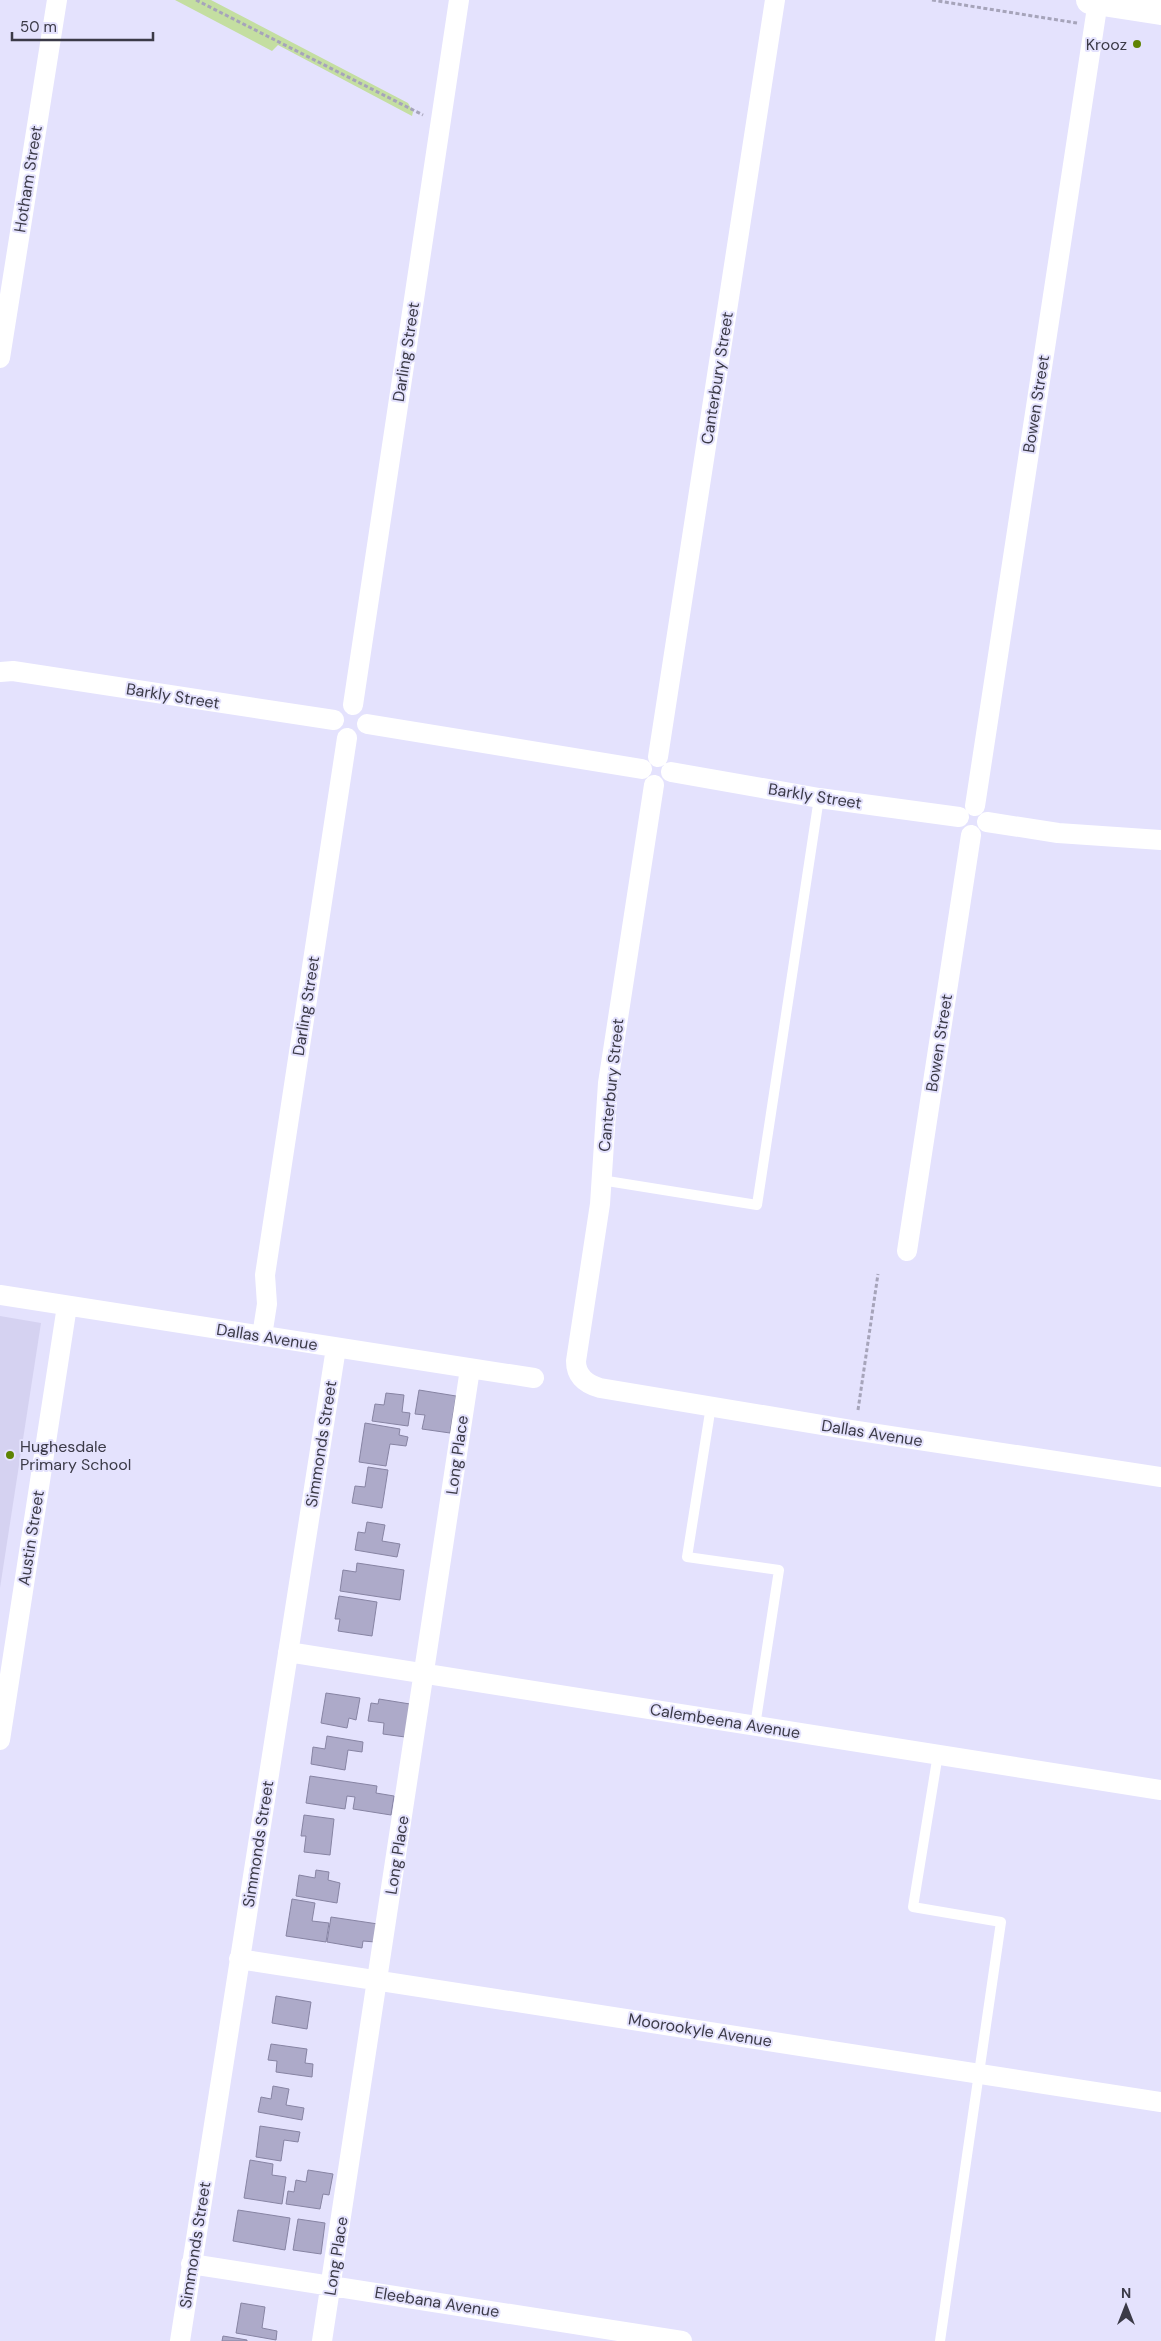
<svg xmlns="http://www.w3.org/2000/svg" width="1161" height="2341" font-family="'DM Sans',sans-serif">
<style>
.built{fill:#d5d2f1}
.green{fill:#c4dea1}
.building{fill:#adaac9;stroke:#8784a3}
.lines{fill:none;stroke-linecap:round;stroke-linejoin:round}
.path{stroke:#a6a4ba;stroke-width:3;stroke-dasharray:4 2.5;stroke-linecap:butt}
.lane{stroke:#fff;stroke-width:10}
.street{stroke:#fff;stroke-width:20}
.secondary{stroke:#fff;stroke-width:28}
.poi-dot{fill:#5e8303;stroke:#e4e2fd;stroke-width:2}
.labels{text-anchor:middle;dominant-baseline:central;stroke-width:4;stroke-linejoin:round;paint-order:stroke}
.poi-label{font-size:16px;fill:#3b3a47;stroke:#e4e2fd;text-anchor:end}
.street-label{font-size:16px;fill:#3b3a47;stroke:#e4e2fd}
</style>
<rect width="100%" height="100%" fill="#e4e2fd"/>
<path class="built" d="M0,1316L41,1323L0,1588Z"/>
<path class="green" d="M175,0H211L408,103L413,112L412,116L278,45L272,51Z"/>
<path class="building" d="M419,1390L456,1396L450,1433L422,1429L425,1415L415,1414Z
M386,1393L404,1395L402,1412L410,1413L408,1426L372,1421L375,1404L384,1405Z
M365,1423L400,1429L399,1435L408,1437L406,1446L390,1444L386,1466L359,1462Z
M368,1467L388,1470L382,1508L352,1503L355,1486L365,1487Z
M367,1522L385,1525L382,1541L400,1544L397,1557L355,1550L358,1532L365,1533Z
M357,1563L404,1570L400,1600L340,1591L343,1570L356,1572Z
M339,1596L377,1602L372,1636L338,1631L340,1619H335Z
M326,1693L360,1698L356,1720L349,1718L347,1728L321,1723Z
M379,1699L410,1704L405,1737L383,1734L384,1723L368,1721L371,1703L378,1704Z
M327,1736L363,1742L362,1752L348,1750L345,1770L311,1764L313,1747L325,1749Z
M310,1776L377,1786L376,1793L394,1796L391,1815L353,1809L355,1797L347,1796L345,1809L306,1803Z
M304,1815L334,1819L330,1855L304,1852L306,1836H301Z
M316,1870L329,1872L328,1880L340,1883L337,1903L296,1896L299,1875L315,1878Z
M292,1899L315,1903L312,1921L329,1923L326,1942L286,1936Z
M331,1917L378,1924L375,1942L363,1941L362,1948L327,1942Z
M276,1996L311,2002L307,2029L272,2023Z
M271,2044L307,2049L305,2063L313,2064L312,2077L276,2072L277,2061L268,2060Z
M273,2086L289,2089L286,2105L304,2108L302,2120L258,2112L261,2097L271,2099Z
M260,2126L300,2132L298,2142L284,2140L281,2161L256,2157Z
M250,2160L273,2164L272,2175L286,2177L282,2204L244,2198Z
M308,2170L333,2174L329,2195L323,2194L320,2209L286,2204L288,2191L294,2192L296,2180L306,2182Z
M238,2210L290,2218L285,2250L233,2241Z
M298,2219L325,2223L321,2254L293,2250Z
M241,2303L265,2307L262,2328L277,2331L276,2340L236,2333Z
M223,2336L247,2340V2341H222Z"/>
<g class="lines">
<path class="path" d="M196,0L423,115
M932,0L1077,23
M858,1410L878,1274"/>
<path class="lane" d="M601,1180L757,1205L819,798
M711,1406L687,1557L779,1570L755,1726
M938,1754L913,1907L1001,1922L940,2341"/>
<path class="street" d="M0,358L57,0
M0,672L13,671L334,720
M353,705L459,0
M367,724L642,769
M658,757L775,0
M671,772L819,798L959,817
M654,785L608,1083L600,1204L576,1361C576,1376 586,1384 600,1388L852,1430L1161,1477
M975,806L1098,1
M987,822L1058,833L1161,840
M907,1251L971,835
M0,1295L534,1378
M262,1336L267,1304L265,1275L347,738
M288,1652L1161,1790
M0,1740L67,1306
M239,1959L1161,2102
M191,2264L682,2341
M180,2341L336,1348
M322,2341L470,1369"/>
<path class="secondary" d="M1090,0L1161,11"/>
</g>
<g class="poi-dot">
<circle cx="1137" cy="44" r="5"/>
<circle cx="10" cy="1455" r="5"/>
</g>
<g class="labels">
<g class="poi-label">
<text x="1127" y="44">Krooz</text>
<text x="20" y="1446" text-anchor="start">Hughesdale<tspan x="20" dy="18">Primary School</tspan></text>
</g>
<g class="street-label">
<text transform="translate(28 179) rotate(-81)">Hotham Street</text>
<text transform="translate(406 352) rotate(-81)">Darling Street</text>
<text transform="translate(717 378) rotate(-81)">Canterbury Street</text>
<text transform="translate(1036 404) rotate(-81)">Bowen Street</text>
<text transform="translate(173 696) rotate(9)">Barkly Street</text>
<text transform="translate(815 796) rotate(9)">Barkly Street</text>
<text transform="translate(306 1006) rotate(-81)">Darling Street</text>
<text transform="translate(939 1043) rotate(-81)">Bowen Street</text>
<text transform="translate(611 1085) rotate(-84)">Canterbury Street</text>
<text transform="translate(267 1337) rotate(9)">Dallas Avenue</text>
<text transform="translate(872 1433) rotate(9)">Dallas Avenue</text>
<text transform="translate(321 1444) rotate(-81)">Simmonds Street</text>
<text transform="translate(457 1455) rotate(-82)">Long Place</text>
<text transform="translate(31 1538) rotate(-81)">Austin Street</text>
<text transform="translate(725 1721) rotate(9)">Calembeena Avenue</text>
<text transform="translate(258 1844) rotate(-81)">Simmonds Street</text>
<text transform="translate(397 1855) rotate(-81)">Long Place</text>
<text transform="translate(700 2030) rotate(9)">Moorookyle Avenue</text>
<text transform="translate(195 2245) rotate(-81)">Simmonds Street</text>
<text transform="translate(336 2256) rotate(-81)">Long Place</text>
<text transform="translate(437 2302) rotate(9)">Eleebana Avenue</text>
</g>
</g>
<g transform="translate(1126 2306)" stroke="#e4e2fd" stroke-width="4" paint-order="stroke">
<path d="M0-4L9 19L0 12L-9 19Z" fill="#3b3a47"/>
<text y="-8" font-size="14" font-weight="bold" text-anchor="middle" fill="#3b3a47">N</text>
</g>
<path d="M12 32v8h141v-8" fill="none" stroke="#3b3a47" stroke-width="2.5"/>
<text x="20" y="32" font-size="15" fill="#3b3a47" stroke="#e4e2fd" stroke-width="4" paint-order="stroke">50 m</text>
</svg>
